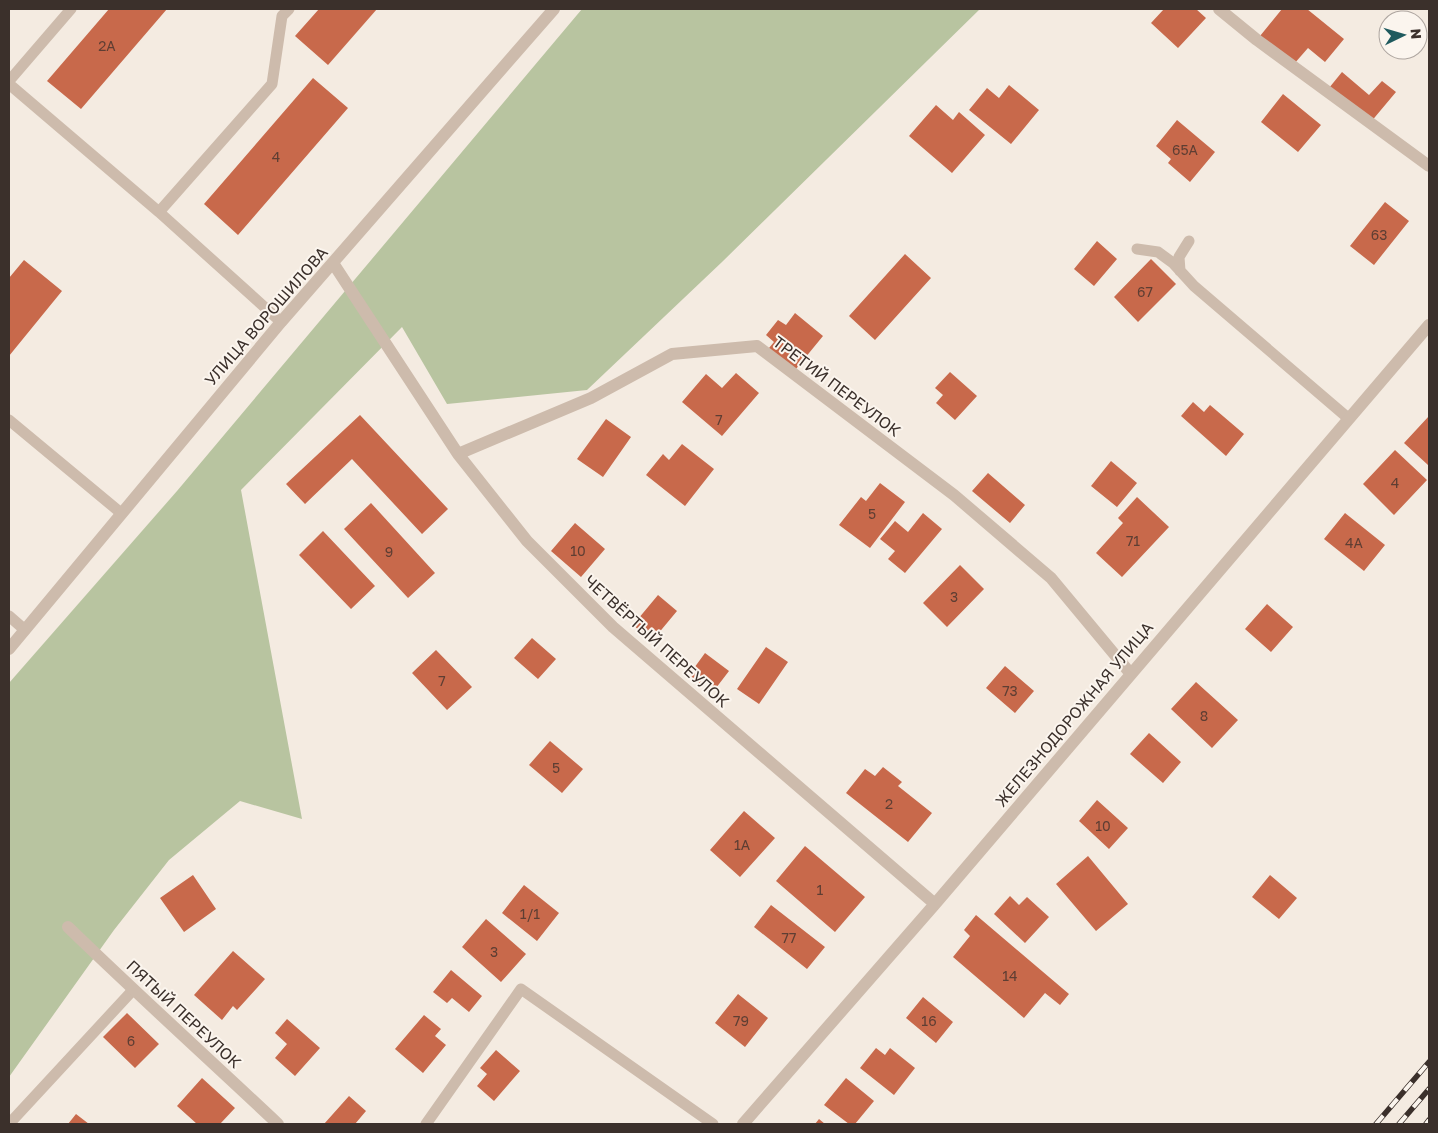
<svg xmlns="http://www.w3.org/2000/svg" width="1438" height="1133" font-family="'Golos Text',sans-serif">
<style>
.green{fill:#b8c4a0}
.building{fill:#c8694b}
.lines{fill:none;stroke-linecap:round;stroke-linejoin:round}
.service{stroke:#cdbbac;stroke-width:11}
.minor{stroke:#cdbbac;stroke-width:12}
.rail-casing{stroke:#3b302b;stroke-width:5.5}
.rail{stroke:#fbf5ee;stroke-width:4;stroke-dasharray:11;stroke-linecap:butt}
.labels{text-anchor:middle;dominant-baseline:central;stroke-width:4;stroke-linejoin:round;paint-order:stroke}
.number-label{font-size:14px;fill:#5e3e33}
.street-label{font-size:16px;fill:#3b302b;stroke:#fbf5ee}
</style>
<rect width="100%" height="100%" fill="#f4ebe1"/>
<path class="green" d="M582,9H980L722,262L587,390L447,404L402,327L241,490L302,819L240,801L169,860L114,930L9,1077V683L177,491Z"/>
<path class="building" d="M109,9H167L81,109L47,81Z
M319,9H377L328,65L295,36Z
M1164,9H1196L1206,18L1178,48L1151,23Z
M1282,9H1307L1344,39L1325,62L1308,48L1294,64L1260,36Z
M1342,72L1369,95L1382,81L1396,92L1370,123L1329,88Z
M313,78L348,108L238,235L204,204Z
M1009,85L1039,110L1011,144L969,110L987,88L999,98Z
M1283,94L1321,125L1298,152L1261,122Z
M936,105L953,120L959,112L985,135L952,173L909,136Z
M1177,120L1215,152L1190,182L1168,163L1171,159L1156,146Z
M1385,202L1409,221L1374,265L1350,246Z
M1097,241L1117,259L1094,286L1074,269Z
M905,254L931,278L875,340L849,316Z
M1151,259L1176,284L1138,322L1114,297Z
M24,260L62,291L9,356V278Z
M795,313L823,336L791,375L764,354L774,342L766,335L778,320L786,325Z
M950,372L977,396L955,420L936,403L943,395L935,388Z
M736,373L759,393L722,436L682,402L706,374L722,388Z
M1193,402L1204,412L1210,405L1244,434L1226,456L1181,416Z
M360,415L448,509L422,534L352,459L305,504L286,484Z
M1429,416V464L1428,465L1404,443Z
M606,419L631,437L603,477L577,459Z
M682,444L714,469L685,506L646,475L663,454L669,460Z
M1395,450L1427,480L1394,515L1363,484Z
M1111,461L1137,483L1117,507L1091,486Z
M988,473L1025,505L1010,523L972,491Z
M880,483L905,502L870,548L839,525L861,497L866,501Z
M1137,497L1169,527L1122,577L1096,553L1123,523L1118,518Z
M371,503L435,573L408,598L344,529Z
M923,513L942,529L905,573L888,559L895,551L880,539L895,521L908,532Z
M1345,513L1385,545L1364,571L1324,539Z
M575,523L605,549L581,577L551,551Z
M323,531L375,586L351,609L299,555Z
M960,565L984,589L947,627L923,603Z
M658,595L677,611L652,641L633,625Z
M1267,604L1293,627L1271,652L1245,629Z
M532,638L556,659L538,679L514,658Z
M766,647L788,662L759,704L737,689Z
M436,650L472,687L447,710L412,673Z
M705,653L729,671L716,688L706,680L702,685L689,675Z
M1005,666L1034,691L1015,713L986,688Z
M1196,682L1238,720L1212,748L1171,709Z
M1149,733L1181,762L1163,783L1130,754Z
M550,741L583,769L562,793L529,765Z
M883,767L902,782L898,786L932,813L908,842L846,793L865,769L875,776Z
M1097,800L1128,828L1109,849L1079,821Z
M744,811L775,838L740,877L710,850Z
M805,846L865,897L835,932L776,881Z
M1088,856L1128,904L1096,931L1056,884Z
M193,875L216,909L184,932L160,898Z
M1270,875L1297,898L1279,919L1252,897Z
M524,885L559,913L537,941L502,913Z
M1010,896L1019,905L1027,897L1049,917L1025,943L994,914Z
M771,905L825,947L807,969L754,927Z
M976,915L1069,994L1060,1005L1045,993L1024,1018L953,957L970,936L964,930Z
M486,919L526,954L501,982L462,947Z
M233,951L265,979L237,1010L233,1006L222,1020L194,995Z
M451,970L482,996L469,1012L452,998L447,1003L433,992Z
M738,994L768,1018L745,1047L715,1023Z
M923,997L953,1022L936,1043L906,1018Z
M127,1013L159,1044L135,1068L103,1037Z
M424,1015L441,1029L435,1036L446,1045L423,1073L395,1049Z
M287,1019L320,1048L295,1076L275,1058L287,1044L275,1033Z
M876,1048L885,1055L890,1048L915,1068L894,1095L860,1068Z
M496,1050L520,1071L494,1101L477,1086L487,1074L480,1068Z
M202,1078L235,1108L220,1124H197L177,1106Z
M846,1078L874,1101L855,1124H849L824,1105Z
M349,1096L366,1111L355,1124H324Z
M76,1114L89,1124H68Z
M819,1119L825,1124H815Z"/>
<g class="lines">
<path class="service" d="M9,81L71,9
M9,84L159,212L272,84L282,16L289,9
M159,212L281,322
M1137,249L1158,252L1173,263L1194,286L1348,418
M1180,271L1179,257L1189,241
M9,420L121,513
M9,616L25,630
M9,1124L133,990
M426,1124L521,989L713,1124"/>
<path class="minor" d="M1219,9L1257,40L1429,166
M333,263L458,454L527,541L613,627L935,904
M458,454L591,398L672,354L757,346L954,495L1051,578L1130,673
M9,649L281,322L554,9
M68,927C137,994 208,1058 278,1124
M743,1124L935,904L1429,325"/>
<defs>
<path id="rail" d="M1376,1124L1429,1062
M1399,1124L1429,1089
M1426,1124L1429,1120"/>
</defs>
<use href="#rail" class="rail-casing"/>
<use href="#rail" class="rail"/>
</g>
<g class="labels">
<g class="number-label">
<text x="107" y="45">2А</text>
<text x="1185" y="149">65А</text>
<text x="276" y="156">4</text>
<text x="1379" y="234">63</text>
<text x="1145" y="291">67</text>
<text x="719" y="419">7</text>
<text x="1395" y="482">4</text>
<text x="872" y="513">5</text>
<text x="1133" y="540">71</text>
<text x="1354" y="542">4А</text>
<text x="578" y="550">10</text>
<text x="389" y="551">9</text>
<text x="954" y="596">3</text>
<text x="442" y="680">7</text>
<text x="1010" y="690">73</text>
<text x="1204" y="715">8</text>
<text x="556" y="767">5</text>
<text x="889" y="803">2</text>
<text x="1103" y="825">10</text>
<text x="742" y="844">1А</text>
<text x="820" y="889">1</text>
<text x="530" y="913">1/1</text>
<text x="789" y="937">77</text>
<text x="494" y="951">3</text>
<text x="1010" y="975">14</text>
<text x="741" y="1020">79</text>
<text x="929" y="1020">16</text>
<text x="131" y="1040">6</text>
</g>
<g class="street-label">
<text transform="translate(266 316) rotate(-49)">УЛИЦА ВОРОШИЛОВА</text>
<text transform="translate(837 386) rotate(37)">ТРЕТИЙ ПЕРЕУЛОК</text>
<text transform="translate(657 641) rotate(42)">ЧЕТВЁРТЫЙ ПЕРЕУЛОК</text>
<text transform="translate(1074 714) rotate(-50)">ЖЕЛЕЗНОДОРОЖНАЯ УЛИЦА</text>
<text transform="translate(184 1014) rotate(43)">ПЯТЫЙ ПЕРЕУЛОК</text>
</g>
</g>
<rect width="1438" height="1133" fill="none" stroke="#3b302b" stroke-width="20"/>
<g transform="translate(1403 35) rotate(85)"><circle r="24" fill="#fbf5ee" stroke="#aea6a0"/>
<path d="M0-4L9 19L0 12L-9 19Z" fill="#1f5a5e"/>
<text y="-8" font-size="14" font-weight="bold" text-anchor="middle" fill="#3b302b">N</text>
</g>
</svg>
